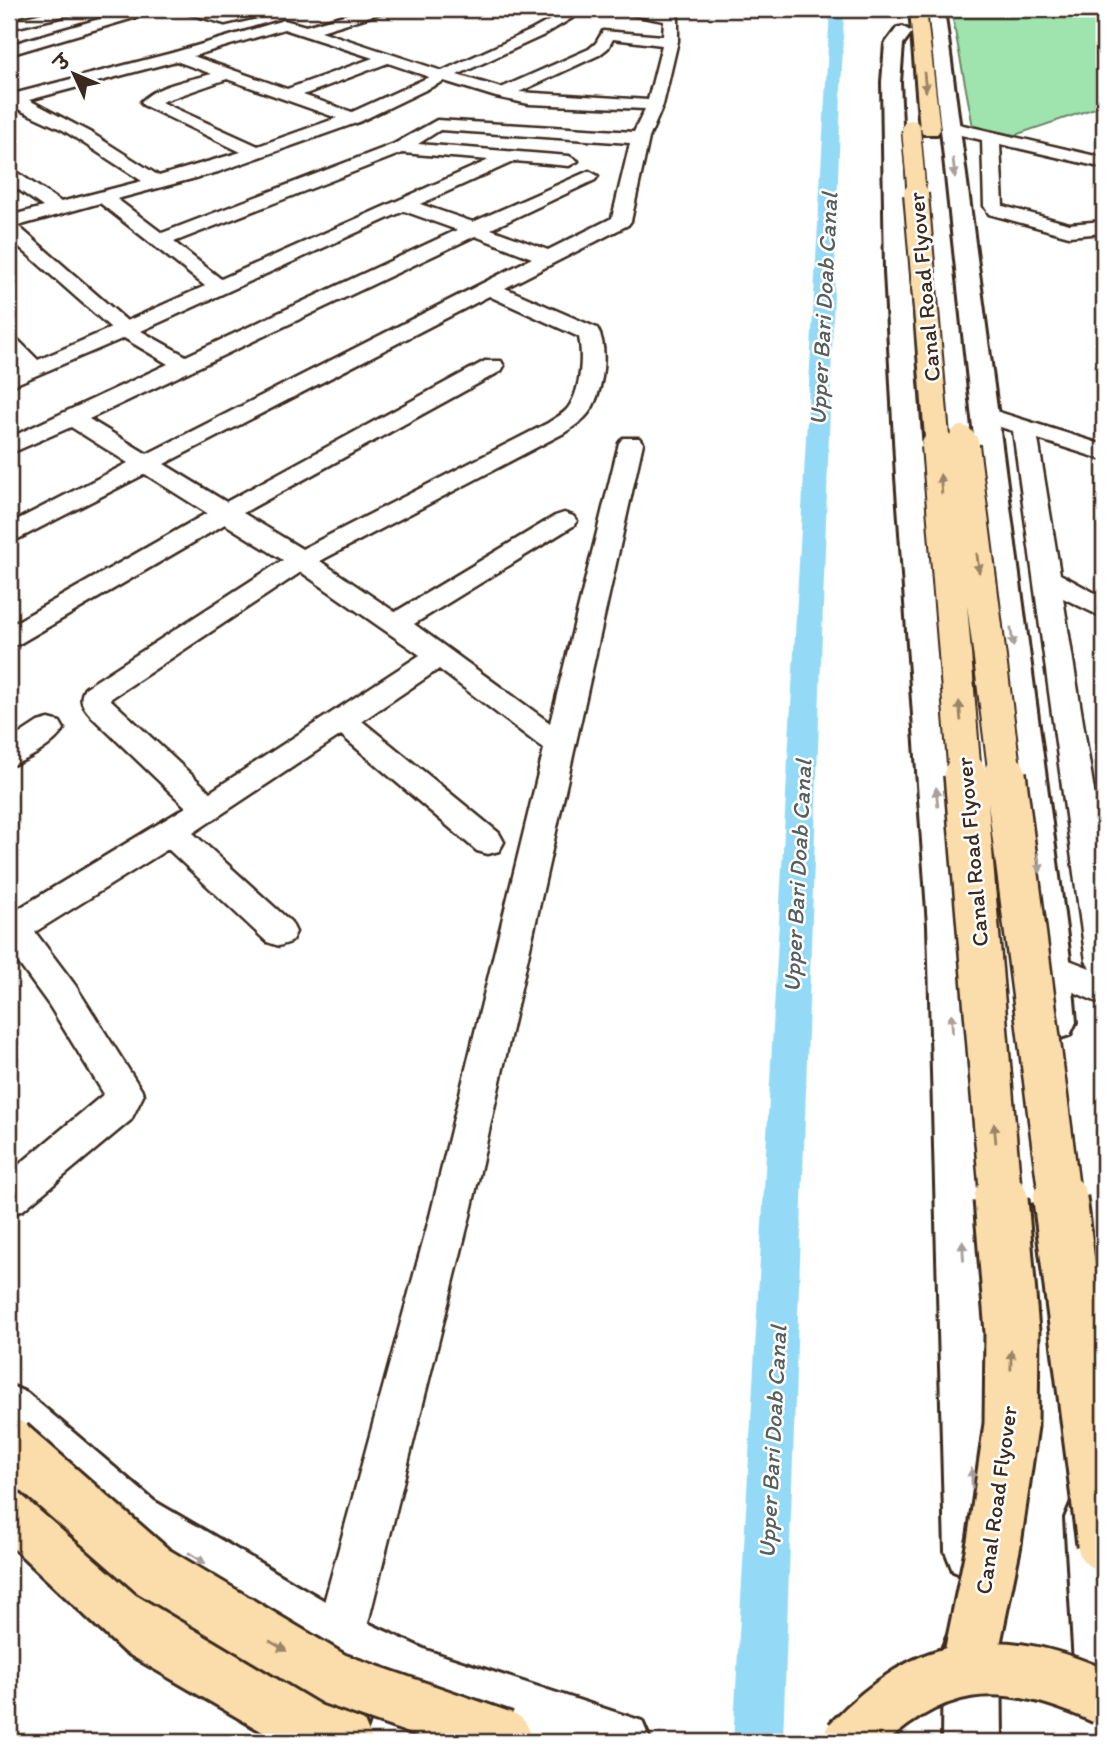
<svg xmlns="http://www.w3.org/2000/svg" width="1113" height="1751" font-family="Itim,'Playpen Sans Deva',sans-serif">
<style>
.green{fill:#9fe4af;stroke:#6d8766;stroke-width:2}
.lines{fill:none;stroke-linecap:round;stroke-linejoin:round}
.canal{fill:#94daf6;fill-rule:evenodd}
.street-casing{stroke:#3b2a1e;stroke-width:5}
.secondary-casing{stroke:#3b2a1e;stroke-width:6}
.primary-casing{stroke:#3b2a1e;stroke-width:6}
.street{fill:#fff;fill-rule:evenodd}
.secondary{fill:#fff;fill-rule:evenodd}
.primary{fill:#fbddab;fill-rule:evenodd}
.primary-bridge-far4-casing{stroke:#3b2a1e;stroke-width:21;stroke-linecap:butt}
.primary-bridge-far3-casing{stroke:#3b2a1e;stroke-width:28;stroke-linecap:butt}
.primary-bridge-far2-casing{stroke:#3b2a1e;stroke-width:36;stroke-linecap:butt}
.primary-bridge-far1-casing{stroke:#3b2a1e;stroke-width:46;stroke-linecap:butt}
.primary-bridge-casing{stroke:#3b2a1e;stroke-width:59;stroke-linecap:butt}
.primary-bridge-far4{stroke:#fbddab;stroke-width:18}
.primary-bridge-far3{stroke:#fbddab;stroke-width:24}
.primary-bridge-far2{stroke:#fbddab;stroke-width:32}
.primary-bridge-far1{stroke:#fbddab;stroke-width:41}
.primary-bridge{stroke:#fbddab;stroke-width:53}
.oneway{fill:#9b8464}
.oneway2{fill:#a79f9a}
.labels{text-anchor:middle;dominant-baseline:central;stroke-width:5;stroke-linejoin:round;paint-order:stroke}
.street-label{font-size:23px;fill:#3b2a1e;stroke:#fff}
.water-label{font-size:24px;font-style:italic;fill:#565f5f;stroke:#fff}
</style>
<rect width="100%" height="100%" fill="#fff"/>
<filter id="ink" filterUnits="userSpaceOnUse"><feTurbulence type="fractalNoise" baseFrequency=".0143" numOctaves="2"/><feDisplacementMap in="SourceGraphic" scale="14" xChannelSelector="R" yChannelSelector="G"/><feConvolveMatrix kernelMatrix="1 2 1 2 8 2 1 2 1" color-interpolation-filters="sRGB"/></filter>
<g filter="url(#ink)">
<path class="green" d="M951,9H1104V105L1015,135L973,127Z"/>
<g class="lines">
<path class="canal" d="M830,9H844L783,1742H733Z"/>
<defs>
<path id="street" d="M59,9L75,11L73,14L9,29V21Z
M134,9H156L154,12L9,55V45Z
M181,9H203L225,15L254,9L270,11L268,14L225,24L183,12Z
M365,9H386L384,12L321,31L442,71L532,30L570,9H587L542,36L457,75L501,88L589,49L596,43L603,31L663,36L664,21L617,12L615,9H644L676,15L678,18V41L663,105L649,138L631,221L628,225L505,288L597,328C609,347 603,387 593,406C587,418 575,426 564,433L320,561L395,612L555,516L564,513L573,516L577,521L573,526L414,624L550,723L619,443L623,438H639L643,443L470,1216L364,1639L357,1657L339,1664L321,1657L314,1639L430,1216L544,749L439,669L362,721L499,833L504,842L499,851L488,854L477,851L341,735L193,833L291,922L296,932L291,942L279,946L267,942L168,849L35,932L75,985L144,1094L131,1120L23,1210L9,1216V1173L104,1094L49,1005L9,950V911L13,912L186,807L93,718C84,708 77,701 85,688L283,560L225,524L19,644L9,647V626L207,513L145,474L18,539L9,542V524L128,463L71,427L9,454V438L168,364L124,338L9,387V372L20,367L9,356V338L17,339L38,360L111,328L9,238V216L43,207L9,183V170L15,171L61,202L142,181L63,130L9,105V95L172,53L284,20L306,26ZM284,29L373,58L287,89L193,56ZM613,39L662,45L648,100L519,92L599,55L608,48ZM176,61L212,74C190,80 156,85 141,102L143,105L241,152L159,176L93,134L29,100ZM388,63L429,77L352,112L303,95ZM227,79L337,118L258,146L161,102ZM444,81L496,97L529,104L645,109L634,132L437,120L394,144L162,233L117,199L218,172L359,122ZM440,130L630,143L612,218L548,250L491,229L595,180L598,176L589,171L473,222L420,204L515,161L569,166L578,161L569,156L418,144ZM402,153L489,160L221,279L174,242ZM100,203L205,286L127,321L18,226ZM404,211L457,230L186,356L141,331ZM475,236L532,258L147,454L89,419ZM489,296L579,337C583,356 581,388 570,405C566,413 555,418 548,423L302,549L243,513L501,371L504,366L501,361H485L226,502L164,464ZM301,572L420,655L210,792L110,699Z
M950,122L1104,158V168L1000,144L1003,206L1069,224L1104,221V233L1069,236L989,214L984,206L982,140L944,131L942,127Z
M986,408L1104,445V460L1038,439L1060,574L1104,598V618L1063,598L1104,853V1005L1039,977L1033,967L1039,957L1051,953L1090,968L1086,961L1013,431L978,420L974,415L978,410Z
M49,719L60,722L64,729C54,745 27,761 9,766V741L38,722Z"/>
<path id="secondary" d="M928,9H944L1071,967L1076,1022L1070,1035L1055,1040L1040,1035L1034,1022L1031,967Z
M903,27L912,32L903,44L900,82L909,272L924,477L968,925L1000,1502L1001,1551L993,1571L973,1579L953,1571L945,1551L928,925L896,477L885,272L882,82L885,44L897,28Z
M9,1385L27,1393L154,1501L342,1611L426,1650L642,1721L651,1742H529L435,1712L425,1742H365L383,1691C292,1647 201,1598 118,1541C81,1515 43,1475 9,1445Z
M1092,1491L1104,1496V1709L1083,1701L1075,1680L1065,1518L1073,1499Z
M972,1617L992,1626L1001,1646L1002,1742H942L943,1646L952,1626Z"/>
<path id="primary" d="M910,9H926L940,130L937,134H923L920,130Z
M9,1480L28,1488L163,1611L332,1706L364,1721L373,1742H280L123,1651L9,1544Z"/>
</defs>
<use href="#street" class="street-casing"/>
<use href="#secondary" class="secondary-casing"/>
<use href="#primary" class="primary-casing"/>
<use href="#street" class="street"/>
<use href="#secondary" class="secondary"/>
<use href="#primary" class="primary"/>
<defs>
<path id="primary-bridge-far4" d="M911,129L917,196"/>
<path id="primary-bridge-far3" d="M916,194L938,448
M962,438L963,448"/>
<path id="primary-bridge-far2" d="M938,446L965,776
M963,446L1005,776"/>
<path id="primary-bridge-far1" d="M965,774L1001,1201
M1005,774L1060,1201"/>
<path id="primary-bridge" d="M1060,1199L1104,1544
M9,1445L153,1571L334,1679L504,1738
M968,1669L994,1543L1011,1425L1012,1332L1001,1199
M849,1742C929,1658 1000,1650 1104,1698"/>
</defs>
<use href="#primary-bridge-far4" class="primary-bridge-far4-casing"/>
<use href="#primary-bridge-far3" class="primary-bridge-far3-casing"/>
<use href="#primary-bridge-far2" class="primary-bridge-far2-casing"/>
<use href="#primary-bridge-far1" class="primary-bridge-far1-casing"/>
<use href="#primary-bridge" class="primary-bridge-casing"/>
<use href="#primary-bridge-far4" class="primary-bridge-far4"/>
<use href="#primary-bridge-far3" class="primary-bridge-far3"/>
<use href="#primary-bridge-far2" class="primary-bridge-far2"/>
<use href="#primary-bridge-far1" class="primary-bridge-far1"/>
<use href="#primary-bridge" class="primary-bridge"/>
</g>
<defs><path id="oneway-solid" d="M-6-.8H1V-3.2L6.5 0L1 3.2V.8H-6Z" transform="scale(1.75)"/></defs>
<g class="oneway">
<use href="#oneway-solid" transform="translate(925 82) rotate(84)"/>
<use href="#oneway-solid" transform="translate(941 484) rotate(-95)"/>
<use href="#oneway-solid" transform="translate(978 563) rotate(83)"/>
<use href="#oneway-solid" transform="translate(960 711) rotate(-95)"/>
<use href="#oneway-solid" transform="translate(995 1133) rotate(-95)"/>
<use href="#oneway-solid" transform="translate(1011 1360) rotate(-89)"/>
<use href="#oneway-solid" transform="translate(278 1646) rotate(31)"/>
</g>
<g class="oneway2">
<use href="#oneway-solid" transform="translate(954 168) rotate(84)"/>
<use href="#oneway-solid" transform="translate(1012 637) rotate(83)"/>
<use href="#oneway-solid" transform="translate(937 797) rotate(-95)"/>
<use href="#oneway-solid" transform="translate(1039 863) rotate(83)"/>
<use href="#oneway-solid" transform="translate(952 1023) rotate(-93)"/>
<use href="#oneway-solid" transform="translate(963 1251) rotate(-93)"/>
<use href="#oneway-solid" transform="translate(972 1478) rotate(-92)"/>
<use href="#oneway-solid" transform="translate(197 1558) rotate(32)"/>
</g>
</g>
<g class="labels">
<g class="street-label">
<text transform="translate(924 287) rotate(-95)">Canal Road Flyover</text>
<text transform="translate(972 852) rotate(-95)">Canal Road Flyover</text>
<text transform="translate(996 1500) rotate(-82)">Canal Road Flyover</text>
</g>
<g class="water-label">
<text transform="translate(823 309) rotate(-87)">Upper Bari Doab Canal</text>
<text transform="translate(797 876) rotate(-87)">Upper Bari Doab Canal</text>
<text transform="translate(772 1442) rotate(-87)">Upper Bari Doab Canal</text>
</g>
</g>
<rect width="1113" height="1751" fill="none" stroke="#fff" stroke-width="35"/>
<rect x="18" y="18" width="1078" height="1716" fill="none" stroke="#3b2a1e" stroke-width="2.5" filter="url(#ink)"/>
<g transform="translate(74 74) rotate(314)" stroke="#ffffff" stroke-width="5" paint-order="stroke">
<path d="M0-5L12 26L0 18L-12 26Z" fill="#3b2a1e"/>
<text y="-10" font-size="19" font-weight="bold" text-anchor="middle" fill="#3b2a1e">उ</text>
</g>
</svg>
